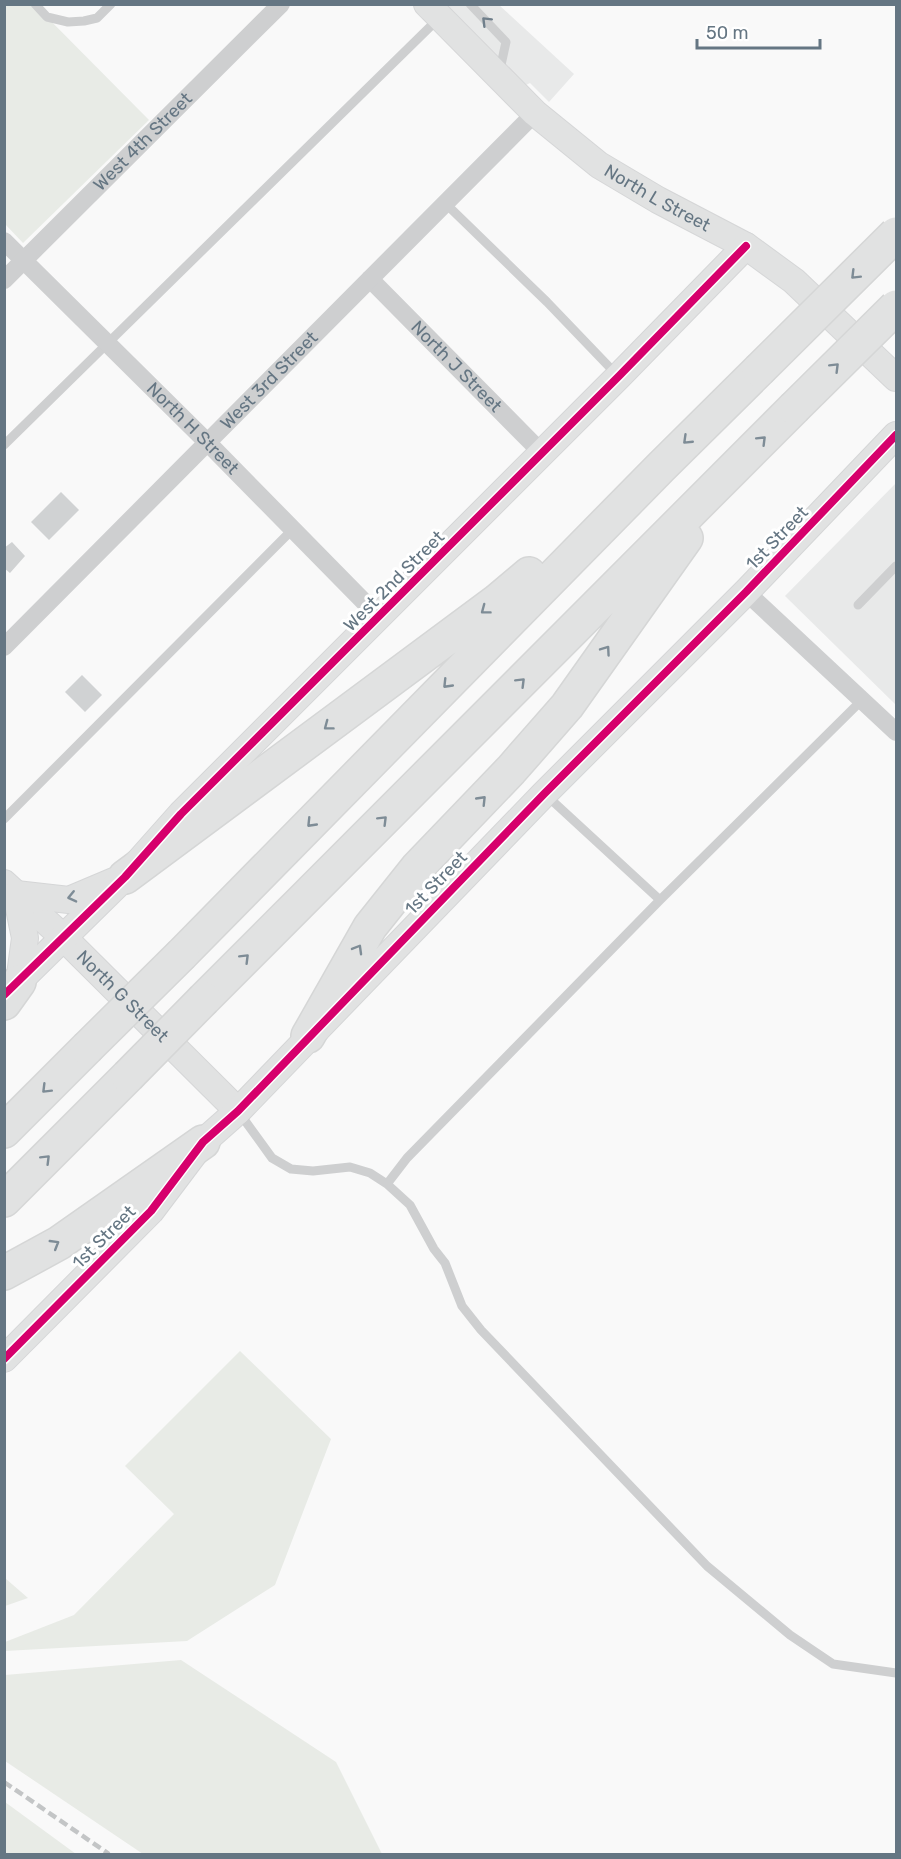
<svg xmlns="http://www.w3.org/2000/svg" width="901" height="1859" font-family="Rubik,sans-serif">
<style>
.built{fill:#e8e9e9}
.green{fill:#e8ebe6}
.building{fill:#d0d2d3}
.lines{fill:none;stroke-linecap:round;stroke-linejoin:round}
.secondary-casing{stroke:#d5d6d7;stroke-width:28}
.highway-casing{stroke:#d5d6d6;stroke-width:36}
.lane{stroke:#cecfd0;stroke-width:9}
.street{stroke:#cecfd0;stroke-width:18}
.secondary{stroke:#e1e2e2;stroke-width:26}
.highway{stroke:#e1e2e2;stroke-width:33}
.rail{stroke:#c3c5c6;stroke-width:4.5;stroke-dasharray:9 4.5;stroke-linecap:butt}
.highway-bridge-casing{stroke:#d5d6d6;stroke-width:36;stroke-linecap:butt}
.highway-bridge{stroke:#e1e2e2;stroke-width:33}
.cycleway-casing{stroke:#fff;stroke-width:11}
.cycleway{stroke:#d6006c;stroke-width:8}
.oneway{stroke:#707f8b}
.oneway2{stroke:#7e8c96}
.labels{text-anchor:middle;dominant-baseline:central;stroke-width:6;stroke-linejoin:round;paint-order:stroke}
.street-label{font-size:18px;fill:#657683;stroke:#fff}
</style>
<rect width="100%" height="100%" fill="#f9f9f9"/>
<path class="built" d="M443,5H499L574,74L549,102L530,83L526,85Z
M896,483V705L785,596Z"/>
<path class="green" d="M5,5H35L149,120L23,243L5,224Z
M240,1351L331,1439L275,1585L187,1641L5,1651V1642L74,1615L174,1514L125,1466Z
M5,1578L28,1598L5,1606Z
M181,1660L336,1762L382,1854H143L5,1761V1675Z
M5,1802L76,1854H5Z"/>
<path class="building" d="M61,492L79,510L49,540L31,522Z
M12,542L25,556L10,573L4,568V548Z
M82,675L102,695L85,712L65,692Z"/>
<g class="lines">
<defs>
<g id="secondary">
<path id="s5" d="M427,4L535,113L599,165L658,200L746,246L794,281L896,378"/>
<path id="s6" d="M4,883L64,938L238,1111"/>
<path d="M19,982L25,938L16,894L69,900L114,881"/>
<path d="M6,994L125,877L181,814L619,376L746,246"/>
<path d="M4,1359L151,1211L203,1142L238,1111L544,794L746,592L896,435"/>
</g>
<path id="highway" d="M125,877L497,601L529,574
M182,954L661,467L759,370
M204,999L794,408
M4,1003L19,982
M308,1036L370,927L417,868L511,770L567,706L686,538
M4,1131L87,1048
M4,1200L128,1076
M4,1273L59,1243L203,1142"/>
</defs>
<use href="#secondary" class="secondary-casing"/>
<use href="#highway" class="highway-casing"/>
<path class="lane" d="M35,4L47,17L68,22L84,21L97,18L111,4
M470,4L506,42L499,74
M445,203L547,302L617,375
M4,445L438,19
M858,605L896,566
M546,795L660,900
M4,819L292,530
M238,1111L272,1158L291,1169L313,1171L350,1167L370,1173L387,1184L410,1205L434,1249L445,1263L462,1306L481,1330L707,1566L790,1635L833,1664L896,1673
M387,1184L407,1158L660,900L863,699"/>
<g class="street">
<path id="s1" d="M4,241L208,443L379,617"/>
<path id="s2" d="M370,279L542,453"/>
<path id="s3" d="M4,280L281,4"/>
<path d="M746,592L896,732"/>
<path id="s4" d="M4,647L535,113"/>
</g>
<use href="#secondary" class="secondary"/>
<use href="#highway" class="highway"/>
<path class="rail" d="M4,1782L109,1854"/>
<defs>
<path id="highway-bridge" d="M759,370L896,234
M794,408L896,307
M87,1048L182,954
M128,1076L204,999"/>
</defs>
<use href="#highway-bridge" class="highway-bridge-casing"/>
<use href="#highway-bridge" class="highway-bridge"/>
<defs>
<path id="cycleway" d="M4,995L125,877L181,814L619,376L746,246
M4,1359L151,1211L203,1142L238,1111L544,794L746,592L896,435"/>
</defs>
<use href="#cycleway" class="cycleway-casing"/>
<use href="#cycleway" class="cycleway"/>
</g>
<defs><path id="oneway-chevron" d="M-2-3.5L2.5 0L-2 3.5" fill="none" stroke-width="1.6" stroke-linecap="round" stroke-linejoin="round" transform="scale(1.5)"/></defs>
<use class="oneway" href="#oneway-chevron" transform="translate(486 21) rotate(-135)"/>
<g class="oneway2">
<use href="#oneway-chevron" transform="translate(855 275) rotate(135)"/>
<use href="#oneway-chevron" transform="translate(835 367) rotate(-45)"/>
<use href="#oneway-chevron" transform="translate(687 440) rotate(136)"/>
<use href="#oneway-chevron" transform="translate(762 440) rotate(-45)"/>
<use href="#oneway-chevron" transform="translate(485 610) rotate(143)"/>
<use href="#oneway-chevron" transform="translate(606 650) rotate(-55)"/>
<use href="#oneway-chevron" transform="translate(521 682) rotate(-45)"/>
<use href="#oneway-chevron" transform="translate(447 684) rotate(134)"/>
<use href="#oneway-chevron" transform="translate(328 726) rotate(143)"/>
<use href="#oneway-chevron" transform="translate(482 800) rotate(-46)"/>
<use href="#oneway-chevron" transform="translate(383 820) rotate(-45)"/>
<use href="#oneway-chevron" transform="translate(311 823) rotate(134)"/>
<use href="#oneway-chevron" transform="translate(72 897) rotate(167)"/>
<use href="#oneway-chevron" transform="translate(358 949) rotate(-60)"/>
<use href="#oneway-chevron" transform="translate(245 958) rotate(-45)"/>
<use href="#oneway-chevron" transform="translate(46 1089) rotate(135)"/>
<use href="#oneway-chevron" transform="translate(46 1159) rotate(-45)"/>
<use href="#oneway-chevron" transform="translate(55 1244) rotate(-31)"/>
</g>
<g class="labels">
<g class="street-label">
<text stroke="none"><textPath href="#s3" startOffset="196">West 4th Street</textPath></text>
<text stroke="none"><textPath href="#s5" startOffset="303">North L Street</textPath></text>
<text stroke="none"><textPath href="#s2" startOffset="123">North J Street</textPath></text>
<text stroke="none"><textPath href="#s4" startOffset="376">West 3rd Street</textPath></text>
<text stroke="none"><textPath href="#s1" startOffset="266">North H Street</textPath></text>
<text transform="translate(777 538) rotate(-46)">1st Street</text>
<text transform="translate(394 581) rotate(-45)">West 2nd Street</text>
<text transform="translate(436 883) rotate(-46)">1st Street</text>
<text stroke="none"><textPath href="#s6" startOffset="164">North G Street</textPath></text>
<text transform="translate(104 1237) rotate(-45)">1st Street</text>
</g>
</g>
<rect width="901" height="1859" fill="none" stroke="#657683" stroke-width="12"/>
<path d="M697 39v9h123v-9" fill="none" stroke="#657683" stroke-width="3"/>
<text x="706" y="39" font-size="18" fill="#657683" stroke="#ffffff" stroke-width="4.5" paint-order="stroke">50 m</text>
</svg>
